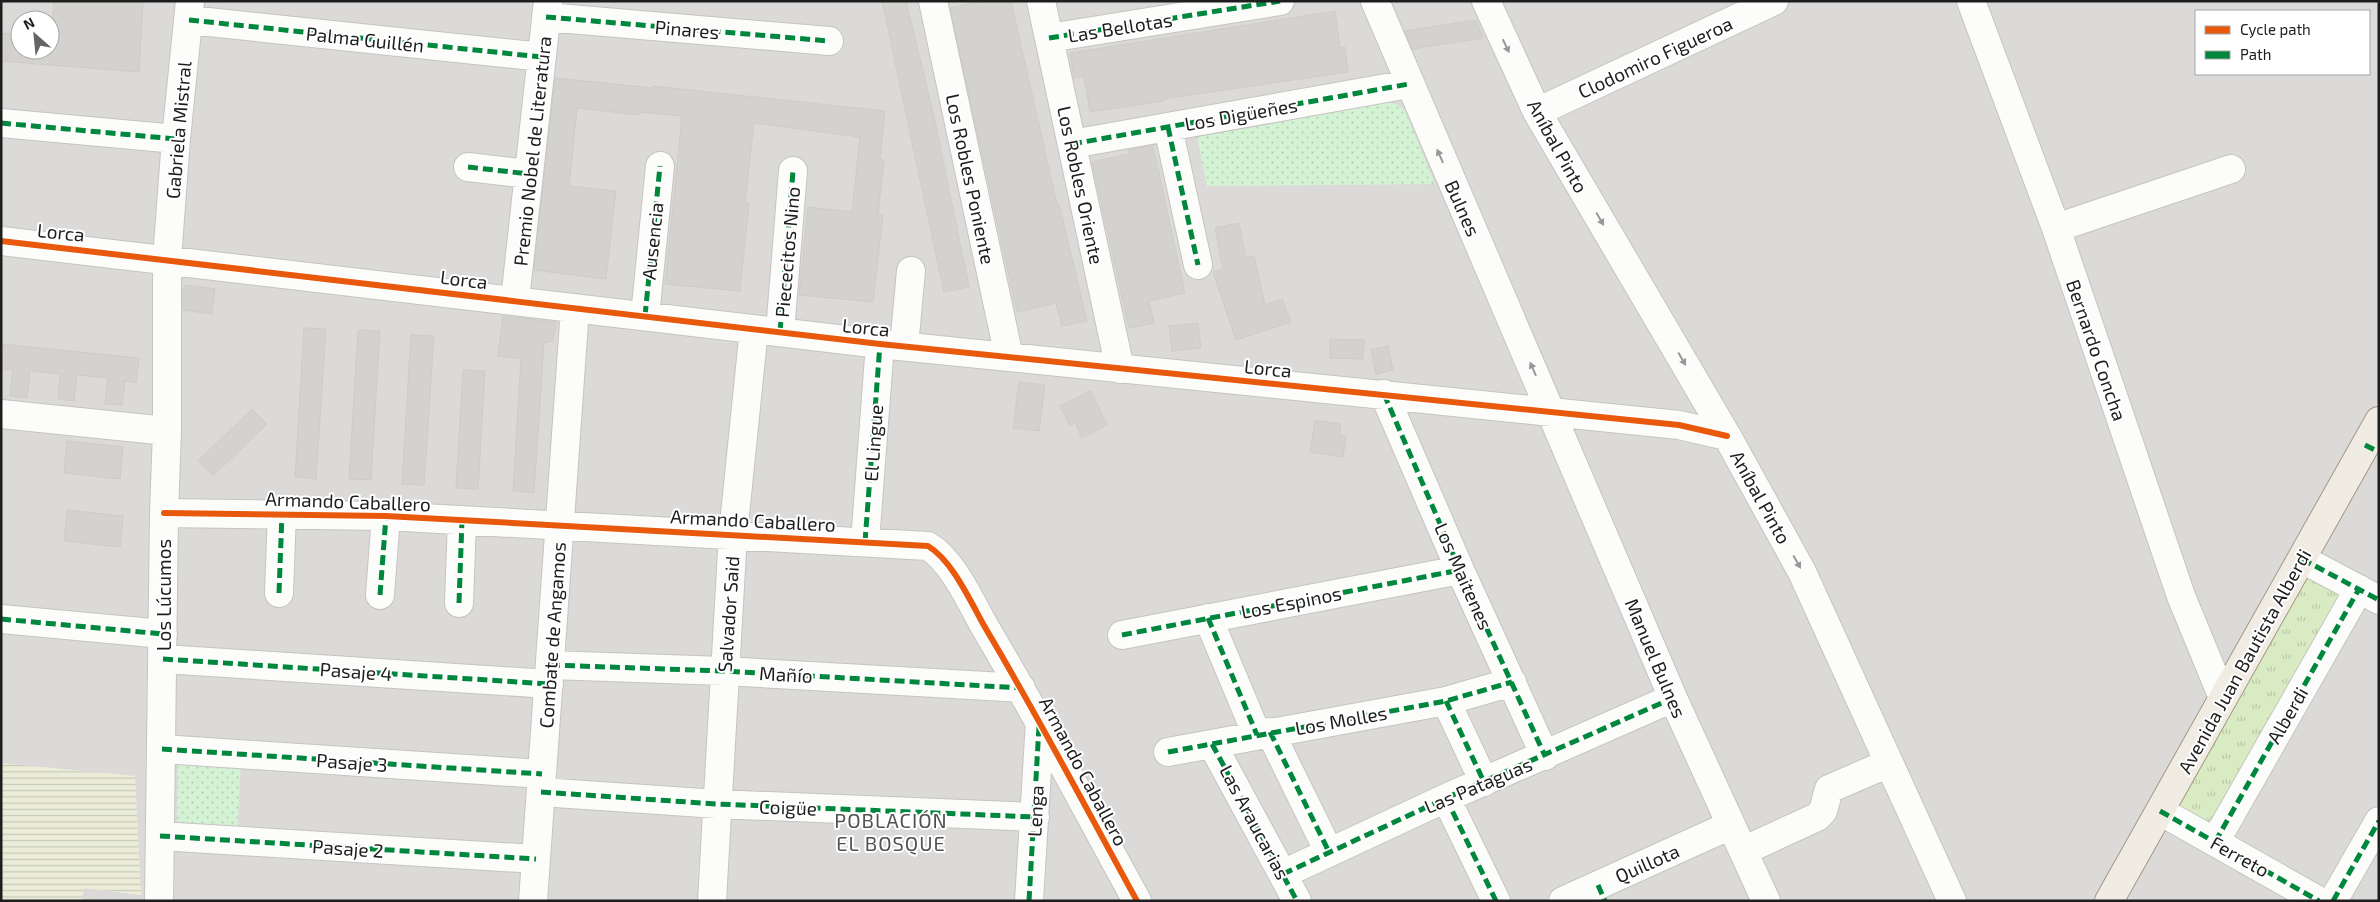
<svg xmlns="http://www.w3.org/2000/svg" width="2380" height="902" font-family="'Exo 2',sans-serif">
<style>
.residential{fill:#dbdad8;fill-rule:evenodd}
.farmland{fill:url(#farmland-rules)}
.grass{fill:url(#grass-tufts)}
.park{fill:url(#park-dots)}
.building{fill:#d4d2cf;stroke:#cfccc7}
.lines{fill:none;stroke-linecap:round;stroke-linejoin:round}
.minor-casing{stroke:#c5c4c2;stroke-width:30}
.major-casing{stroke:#a29982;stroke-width:30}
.minor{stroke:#fcfcfb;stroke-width:28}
.major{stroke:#f1ece3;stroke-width:28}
.quiet{stroke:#00873e;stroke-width:5;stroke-dasharray:10 5;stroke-linecap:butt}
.cycleway-casing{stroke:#fff;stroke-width:9}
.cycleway{stroke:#e8590c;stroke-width:6}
.oneway{fill:#989898}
.labels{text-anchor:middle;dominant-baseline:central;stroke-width:4;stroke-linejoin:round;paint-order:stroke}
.street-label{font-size:19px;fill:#1e1e1e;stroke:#fff}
.neighbourhood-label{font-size:20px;letter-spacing:1px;fill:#515151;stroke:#fff}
</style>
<defs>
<pattern id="farmland-rules" width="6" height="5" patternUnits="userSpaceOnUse" patternTransform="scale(1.25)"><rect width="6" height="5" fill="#ebedd9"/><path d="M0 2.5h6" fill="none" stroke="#c9cbba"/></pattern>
<pattern id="grass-tufts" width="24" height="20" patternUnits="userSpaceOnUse" patternTransform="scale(1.25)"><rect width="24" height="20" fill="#d8ebc3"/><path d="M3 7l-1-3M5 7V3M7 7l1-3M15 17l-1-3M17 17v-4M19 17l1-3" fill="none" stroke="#b9c9a7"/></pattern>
<pattern id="park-dots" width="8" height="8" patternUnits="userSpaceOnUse" patternTransform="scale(1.25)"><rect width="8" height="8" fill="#d3f3d4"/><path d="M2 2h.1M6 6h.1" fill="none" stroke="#b5d0b6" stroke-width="1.8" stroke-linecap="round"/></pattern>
</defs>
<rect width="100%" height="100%" fill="#eceae6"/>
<path class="residential" d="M1,1H2379V901H81L84,888L141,895L135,777L1,763ZM2196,11H2369V74H2196ZM20,20H50V50H20Z"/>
<path class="farmland" d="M1,763L135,776L141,895L85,888L81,901H1Z"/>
<path class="grass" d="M2305,571L2347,590L2211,828L2174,808Z"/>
<path class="park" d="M1390,102L1400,106L1405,111L1435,184L1207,186L1196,132Z
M178,756L241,761L237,838L177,833Z"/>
<path class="building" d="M54,1H143L139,72L1,61V33L20,35V50H51Z
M882,1H906L935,121L969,287L944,292Z
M981,1H1011L1057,205L1059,204L1087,321L1062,326L1056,303L1017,312L950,8Z
M1335,11L1340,48L1345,47L1348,72L1163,99V101L1090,112L1084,76L1074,78L1070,53Z
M1476,20L1483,38L1412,49L1405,31Z
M555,78L653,88V86L885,111L880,159L884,160L878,214L883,215L873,302L799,295L808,207L852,212L860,137L754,123L745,203H749L740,291L665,284L682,116L639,112V115L577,108L569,186L616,191L606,279L534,270Z
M1153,146L1185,293L1149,301L1154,323L1129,328L1092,162L1129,154L1128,150Z
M1239,223L1246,258L1254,256L1265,305L1282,299L1291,322L1236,340L1213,272L1223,270L1215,228Z
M186,285L215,289L212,314L183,310V288Z
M503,316L556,322L553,341L544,343L534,493L513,491L521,359L498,356Z
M1198,323L1201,348L1172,351L1169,326Z
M304,328L326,329L316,479L295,477Z
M358,330L380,331L371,480L349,479Z
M411,335L434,336L424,485L402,484Z
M1330,339L1364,340L1363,359L1330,358Z
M1,344L139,358L136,383L125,381L122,405L105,404L108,378L77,375L74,401L58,399L60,374L30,371L27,398L10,396L13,370L1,369Z
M1388,346L1393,370L1376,374L1371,350Z
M463,370L485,371L478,489L456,488Z
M1019,382L1045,385L1039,431L1013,428Z
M1091,391L1107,425L1082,438L1075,423L1070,426L1060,406Z
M252,409L267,424L213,476L198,461Z
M1315,420L1341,424L1339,435L1346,436L1343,457L1310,452Z
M67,441L123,447L120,479L64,473Z
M67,510L123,516L120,547L64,541Z"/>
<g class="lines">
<defs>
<path id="minor" d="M933,1L1009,357
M1041,1L1120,369
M1375,1L1673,698L1766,901
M1486,1L1537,112L1727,436L1802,572L1952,901
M1971,1L2056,228L2181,596L2223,698
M546,17L829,41
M189,20L542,57
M1049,38L1280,1
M1537,112L1774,1
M1,123L176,139
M1168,127L1198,265
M1072,144L1409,84
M468,167L529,174
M2056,228L2231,169
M1,241L880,344L1679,425L1727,436
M515,300L548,1
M645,316L660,166
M780,332L793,171
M904,346L911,271
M1384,394L1460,570L1545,756
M1,414L167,431
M164,513L386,516L928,546C953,561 971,603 986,629C1039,718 1087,810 1137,901
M865,542L880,344
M2302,559L2379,600
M279,593L282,513
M380,595L386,516
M459,603L462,520
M1208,618L1257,735
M1,619L163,634
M1122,635L1460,570
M163,659L549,684
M550,665L724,671L1021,688
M1446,701L1484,782
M1270,732L1329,852
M1212,744L1297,901
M162,749L542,774
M1168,752L1446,701L1512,682
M541,792L717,804L1035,817
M1446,798L1496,901
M2160,811L2319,901
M160,836L536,859
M2215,842L2359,589
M1743,851L1817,817L1823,811L1829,789L1889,763
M1283,874L1446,798L1673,698
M159,901L164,513L167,431V259L176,139L190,1
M533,901L575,308
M712,901L733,534L754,329
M1029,901L1040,721
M1563,901L1731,825
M2333,901L2379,821"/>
<path id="major" d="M2109,901L2379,421"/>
</defs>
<use href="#minor" class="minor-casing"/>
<use href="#major" class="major-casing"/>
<use href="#minor" class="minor"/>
<use href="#major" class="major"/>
<path class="quiet" d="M546,17L829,41
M189,20L542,57
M1049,38L1280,1
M1,123L176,139
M1168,127L1198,265
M1072,144L1409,84
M468,167L529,174
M645,316L660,166
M780,332L793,171
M1384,394L1460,570L1545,756
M2365,445L2379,452
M865,542L880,344
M2302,559L2379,600
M279,593L282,513
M380,595L386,516
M459,603L462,520
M1208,618L1257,735
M1,619L163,634
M1122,635L1460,570
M163,659L549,684
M550,665L724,671L1021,688
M1446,701L1484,782
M1270,732L1329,852
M1212,744L1297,901
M162,749L542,774
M1168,752L1446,701L1512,682
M541,792L717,804L1035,817
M1446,798L1496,901
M2160,811L2319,901
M160,836L536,859
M2215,842L2359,589
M1283,874L1446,798L1673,698
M1598,885L1605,901
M1029,901L1039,726
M2333,901L2379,821"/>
<defs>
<path id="cycleway" d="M1,241L880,344L1679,425L1727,436
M164,513L386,516L928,546C953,561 971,603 986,629C1039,718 1087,810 1137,901"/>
</defs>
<use href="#cycleway" class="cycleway-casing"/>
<use href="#cycleway" class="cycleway"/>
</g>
<defs><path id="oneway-solid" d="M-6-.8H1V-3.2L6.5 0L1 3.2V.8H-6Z" transform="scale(1.25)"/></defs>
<g class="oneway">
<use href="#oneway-solid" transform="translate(1506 46) rotate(65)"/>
<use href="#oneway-solid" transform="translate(1440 156) rotate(-114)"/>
<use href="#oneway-solid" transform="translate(1600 219) rotate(60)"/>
<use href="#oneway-solid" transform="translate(1682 359) rotate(60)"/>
<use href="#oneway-solid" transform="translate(1533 369) rotate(-114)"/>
<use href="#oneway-solid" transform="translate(1797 562) rotate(61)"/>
</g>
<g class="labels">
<g class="street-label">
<text transform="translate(1120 27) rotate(-9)">Las Bellotas</text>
<text transform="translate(687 29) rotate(5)">Pinares</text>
<text transform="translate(365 39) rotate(6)">Palma Guillén</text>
<text transform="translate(1655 57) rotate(-25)">Clodomiro Figueroa</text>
<text transform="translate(1241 114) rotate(-10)">Los Digüeñes</text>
<text transform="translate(178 130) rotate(-85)">Gabriela Mistral</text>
<text transform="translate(1558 146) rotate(61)">Aníbal Pinto</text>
<text transform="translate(532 151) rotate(-84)">Premio Nobel de Literatura</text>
<text transform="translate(971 179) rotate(78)">Los Robles Poniente</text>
<text transform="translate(1081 185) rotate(78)">Los Robles Oriente</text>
<text transform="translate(1463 208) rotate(66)">Bulnes</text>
<text transform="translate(61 232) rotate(6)">Lorca</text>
<text transform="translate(652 241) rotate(-84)">Ausencia</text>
<text transform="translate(787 252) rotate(-85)">Piececitos Nino</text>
<text transform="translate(464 279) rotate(7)">Lorca</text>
<text transform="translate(866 327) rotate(6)">Lorca</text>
<text transform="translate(2097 350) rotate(71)">Bernardo Concha</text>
<text transform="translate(1268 368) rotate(6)">Lorca</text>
<text transform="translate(873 443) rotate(-86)">El Lingue</text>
<text transform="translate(1761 497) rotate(61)">Aníbal Pinto</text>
<text transform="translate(348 501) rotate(2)">Armando Caballero</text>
<text transform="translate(753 520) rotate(3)">Armando Caballero</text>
<text transform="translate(1464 576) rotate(66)">Los Maitenes</text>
<text transform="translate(163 595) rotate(-90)">Los Lúcumos</text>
<text transform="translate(1291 602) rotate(-11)">Los Espinos</text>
<text transform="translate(728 614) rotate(-86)">Salvador Said</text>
<text transform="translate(552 635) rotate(-86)">Combate de Angamos</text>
<text transform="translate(1656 658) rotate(67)">Manuel Bulnes</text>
<text transform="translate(2244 661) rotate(-61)">Avenida Juan Bautista Alberdi</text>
<text transform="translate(356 671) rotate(4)">Pasaje 4</text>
<text transform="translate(786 674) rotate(3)">Mañío</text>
<text transform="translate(2287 715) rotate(-60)">Alberdi</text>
<text transform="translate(1341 720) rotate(-10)">Los Molles</text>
<text transform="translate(352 762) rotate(4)">Pasaje 3</text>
<text transform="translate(1084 771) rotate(62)">Armando Caballero</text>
<text transform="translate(1478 785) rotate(-23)">Las Pataguas</text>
<text transform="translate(788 807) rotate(2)">Coigüe</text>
<text transform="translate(1035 811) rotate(-87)">Lenga</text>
<text transform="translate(1255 822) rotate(62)">Las Araucarias</text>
<text transform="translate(348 848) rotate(4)">Pasaje 2</text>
<text transform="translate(2240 856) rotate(29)">Ferreto</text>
<text transform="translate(1647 863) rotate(-24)">Quillota</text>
</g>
<g class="neighbourhood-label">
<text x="891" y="820">POBLACIÓN<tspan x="891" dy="23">EL BOSQUE</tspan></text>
</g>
</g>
<rect width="2380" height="902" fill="none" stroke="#1e1e1e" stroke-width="5"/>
<rect x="2195" y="10" width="175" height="65" fill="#ffffff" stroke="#a5a5a5"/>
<rect x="2205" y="26" width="25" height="8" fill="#e8590c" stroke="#a5a5a5"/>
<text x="2240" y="35" font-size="15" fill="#1e1e1e">Cycle path</text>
<rect x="2205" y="51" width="25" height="8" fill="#00873e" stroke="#a5a5a5"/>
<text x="2240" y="60" font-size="15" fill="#1e1e1e">Path</text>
<g transform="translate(35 35) rotate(333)"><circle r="24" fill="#ffffff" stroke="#a5a5a5"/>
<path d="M0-4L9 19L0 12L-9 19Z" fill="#666564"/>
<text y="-8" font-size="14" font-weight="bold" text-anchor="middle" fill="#1e1e1e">N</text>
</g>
</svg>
